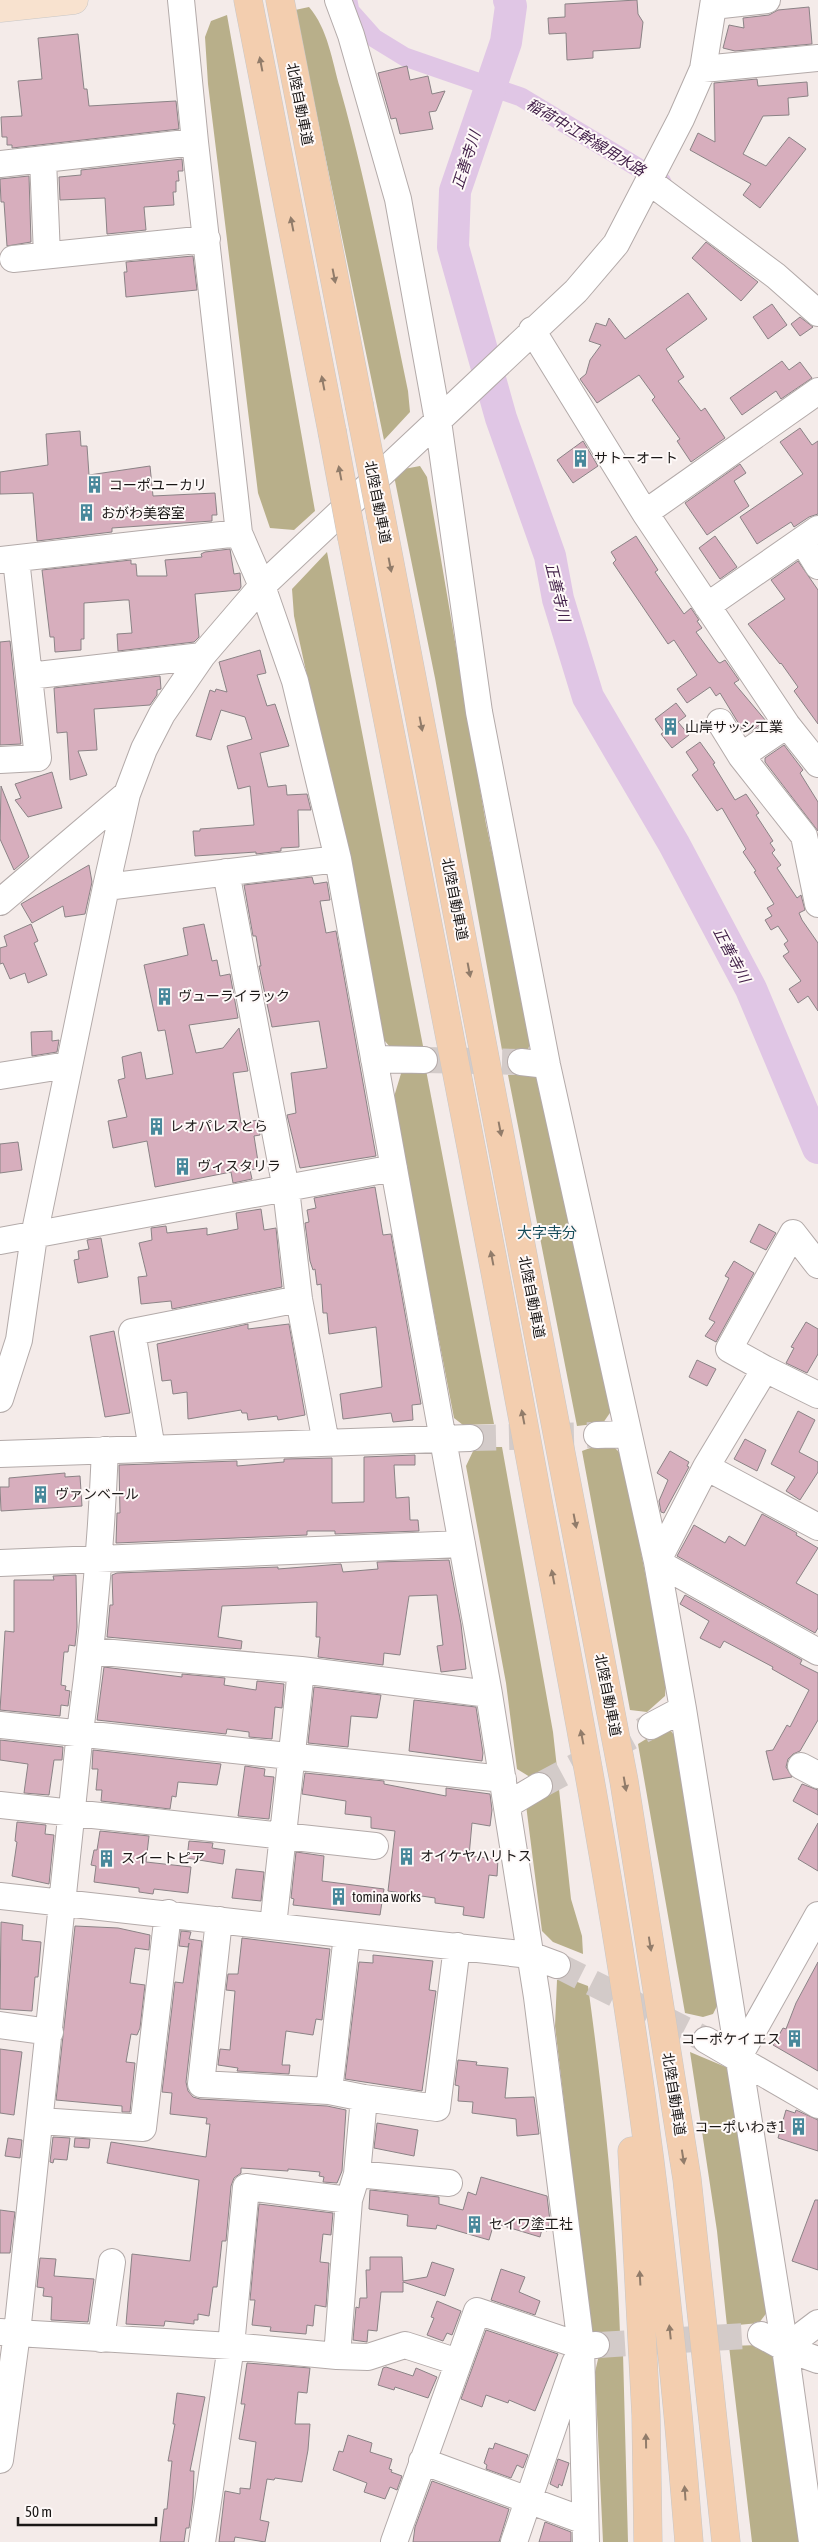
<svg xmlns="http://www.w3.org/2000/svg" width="818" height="2542" font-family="'Asap Condensed','Noto Sans JP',sans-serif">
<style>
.forest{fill:#b8af8a}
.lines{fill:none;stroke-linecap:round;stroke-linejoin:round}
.canal{stroke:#e0c6e5;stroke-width:19}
.river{stroke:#e0c6e5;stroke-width:32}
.building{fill:#d7aebd;stroke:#8b8386}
.minor-tunnel{stroke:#d3cbc9;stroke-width:26;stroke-dasharray:26 13;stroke-linecap:butt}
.minor-casing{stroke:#b3aaa9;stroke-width:28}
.major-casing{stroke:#c8c7c7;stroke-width:29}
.highway-casing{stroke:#c8c7c7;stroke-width:29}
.minor{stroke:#fff;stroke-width:26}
.major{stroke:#f8e2cf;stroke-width:28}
.highway{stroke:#f3ceaf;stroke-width:28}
.highway-bridge-casing{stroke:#c8c7c7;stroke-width:29;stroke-linecap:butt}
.highway-bridge{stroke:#f3ceaf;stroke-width:28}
.oneway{fill:#917c6a}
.labels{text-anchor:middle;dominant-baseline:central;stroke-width:4;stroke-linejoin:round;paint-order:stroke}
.street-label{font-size:14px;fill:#1a1716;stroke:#fef9f8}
.poi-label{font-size:14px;fill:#1a1716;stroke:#fef9f8;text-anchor:start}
.water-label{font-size:15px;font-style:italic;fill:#401e47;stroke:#fef9f8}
.neighbourhood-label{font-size:15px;fill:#164c5a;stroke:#fef9f8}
</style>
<rect width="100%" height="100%" fill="#f4ebe9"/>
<path class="forest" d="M309,7C328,29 332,61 340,88C368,188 387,290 408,391L410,412L384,440L295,10Z
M227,15L315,511L294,530L270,528L258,493L208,84L205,37L211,21Z
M420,466L427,477L486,824L532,1036L528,1050H502L435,678L393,471Z
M327,552L333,583L424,1051L390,1047L378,1033L342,837L294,616L292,589Z
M403,1067L426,1070L494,1424L463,1425L454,1418L393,1100Z
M541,1074L614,1407L603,1423L577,1426L508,1075Z
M613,1446L622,1455L666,1680L665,1696L647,1712L630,1710L582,1451L590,1448Z
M475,1447H502L553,1732L557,1768L530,1777L517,1769L506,1683L466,1466Z
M664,1728L671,1731L679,1742L718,2004L713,2014L703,2017L685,2013L638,1744Z
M559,1789L571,1899L582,1936L583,1954L553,1942L542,1931L526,1805Z
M557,1980H572L588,1986C604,2102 616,2217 620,2334L591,2333L555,2026Z
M690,2052L740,2073L774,2303L759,2323L727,2326L717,2231Z
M759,2345L778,2356L804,2542H752L729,2346Z
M623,2353L628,2542H603L595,2372L599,2355Z"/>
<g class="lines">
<path class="canal" d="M348,1L350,11L374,38L405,57L521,97L662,182"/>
<path class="river" d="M509,0L511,6L506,42L455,191L453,247L501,418L550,556L558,599L588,697L674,844L751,989L818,1148"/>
</g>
<path class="building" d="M637,0L638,14L643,22L640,48L593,51V58L567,60L566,33L549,34L548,18L565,17V4Z
M809,7L812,44L735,51L723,48L729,25L744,28L743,18L769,15L778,10Z
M78,34L84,89H87L89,106L176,101L179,129L12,148V145H7V137H2L1,117L22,116L18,81L42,79L38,38Z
M407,66L410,80L428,76L432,94L445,91L436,111L429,112L433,129L400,134L396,118L391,119L378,73Z
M757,79L758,86L807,82L808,96L788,98L789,115L763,116L743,154L766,166L789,137L806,149L760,208L743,195L751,184L690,150L698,133L715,142L714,83Z
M182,159L183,171H178L179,181H176V192H173L174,205L144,207L146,230L107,234L105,198L60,200L59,177L81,175V170Z
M29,176L31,242L7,246L4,202H1L0,179Z
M706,242L758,282L741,301L692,258Z
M193,256L197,290L126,297L124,272H127L126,262Z
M688,293L707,319L666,349L684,377L678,381L701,411L705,408L725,438L691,462L677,441L680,439L652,400L655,397L639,375L597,403L580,379L586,374L590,360L601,345L589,341L596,323L606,326L609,318L625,339Z
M772,304L787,325L768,339L753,317Z
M800,317L813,327L800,336L791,324Z
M782,361L789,370L800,362L812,378L781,399L776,391L742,415L730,398Z
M800,428L812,445L818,441V514L809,517L794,527L791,522L757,544L740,517L803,474L780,442Z
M80,431L81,446H87L89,475L150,466L153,496L215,493L217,515H212V521L112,528V532L37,541L33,493L0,494V472L48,465L46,434Z
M583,441L598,466L573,483L557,460Z
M740,464L746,473L734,481L749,506L707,535L685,503Z
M636,536L658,570L655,572L684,614L691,608L699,620L697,621L702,628L696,632L718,662L720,663L725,660L739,680L734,683L766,721L748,733L744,728L742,729L720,693L716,696L710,687L687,703L677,689L697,675L674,640L668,644L613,563L616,560L611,552Z
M715,536L737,567L720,579L699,548Z
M230,549L234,574L240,573L241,587L239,590L195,594L199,637L194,642L118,651L117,634L132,633L129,600H124L84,603V639H81V650L55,652L54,637H50L42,570L131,560V564H136L137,576H167L165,560L202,557L201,554L205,552Z
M798,561L818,590V724L794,691L798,687L781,663L780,664L748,624L785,599L771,580Z
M10,641L21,744L0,745V642Z
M260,650L266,673L257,675L267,706L275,704L289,746L260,753L268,787L286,785L287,795L307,794L311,810H298L299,847L281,848V851L256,854V852L195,856L193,831H200V829L254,825L250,786L238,789L227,746L252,739L245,717L221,710L211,740L196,736L210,690L215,692L216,689L227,692L219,662Z
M160,676L161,689L157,690V695L150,705L94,709L97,750L78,751L87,775L70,780L67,732L57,733L54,688Z
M676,703L686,716L678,722L689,735L672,748L661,734L664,732L655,719Z
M700,742L715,763L713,764L735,800L746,794L759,813L756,815L773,841L770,843L775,850L772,853L781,865L777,868L797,898L801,895L805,910L799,913L802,920L818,943V1011L808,996L798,1003L789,989L801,981L783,956L789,952L784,944L788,941L778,926L771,930L765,920L772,916L767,908L774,904L754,872L756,871L743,852L746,849L722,808L717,811L692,775L698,770L686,752Z
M784,745L803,770L800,773L818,802V831L765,762V758Z
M52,772L62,808L28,817L15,800L21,798L15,784Z
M1,786L29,857L14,870L0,839Z
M89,865L92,882L85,914L65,917L63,906L32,923L21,904Z
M312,877L314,884L327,882L330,900L320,901L326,933L336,931L376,1156L300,1168L287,1115L296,1113L291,1073L327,1068L319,1021L272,1027L259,966H261L256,936H253L244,885Z
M31,924L38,941L34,943L47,975L28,983L25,973L10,979L3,963L0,964V948L7,946L4,936Z
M204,924L212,961L217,960L220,976L230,974L238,1018L189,1025L196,1053L223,1048L239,1028L248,1071L233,1073L241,1123L258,1120L260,1135L254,1136L259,1168L250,1170L252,1179L233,1183L231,1172L155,1187L147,1141L113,1148L108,1121L127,1117L118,1080L125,1078L122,1057L141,1052L146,1079L173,1074L165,1030L158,1031L144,965L188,955L183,928Z
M52,1031V1041L59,1040L57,1052L32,1056L31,1032Z
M18,1142L22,1170L0,1173V1144Z
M375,1187L383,1235L391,1234L421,1404L412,1405L413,1420L393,1422L391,1413L343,1419L340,1394L382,1387L376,1327L329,1334L327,1313H323L321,1284L317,1285L315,1269L313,1270L310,1261L305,1223L309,1222L307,1210L316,1208L314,1198Z
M261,1209L264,1230L276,1228L282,1287L172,1309L171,1301L141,1304L138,1277L147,1276L139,1243L152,1240L151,1228L166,1226L167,1233L207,1228V1235L238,1229L236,1213Z
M759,1224L776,1233L766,1250L750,1242Z
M101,1238L108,1277L78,1283L74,1260L79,1259L78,1251L89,1249L87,1240Z
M734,1261L754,1273L716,1342L705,1336L715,1322L709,1319L729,1278L725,1276Z
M806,1322L818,1329V1354L807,1373L786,1363L794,1348L791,1347Z
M248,1324V1329L289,1324L305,1415L278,1420L277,1416L248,1420L247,1413H242L241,1410L188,1419L187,1392L173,1394L171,1380L162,1381L157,1344Z
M114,1331L130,1413L105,1417L90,1336Z
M697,1360L716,1369L707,1386L689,1377Z
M798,1411L815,1420L799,1452L818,1462V1472L800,1500L786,1491L795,1477L771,1464Z
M745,1439L766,1450L757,1471L734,1459Z
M670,1451L689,1462L687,1466L689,1467L664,1513L661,1512L659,1501L668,1480L657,1473Z
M415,1455V1465H394L396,1498L409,1497L410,1520H418L419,1531L335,1534V1531H307V1535L116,1543L117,1513H120L119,1465L237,1461V1466L284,1462V1459L332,1458V1503L364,1502V1457Z
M65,1473V1477L80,1476L82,1506L1,1511L0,1487H9V1478Z
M762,1514L797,1533L796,1535L818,1548L796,1583L818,1595V1628L815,1633L677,1556L694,1525L725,1543L729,1536L745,1546Z
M449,1560L461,1624L466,1669L441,1672L437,1646L443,1645L437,1595L409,1596L400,1655L384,1653L383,1665L318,1657L320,1637H316L317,1602L222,1606L218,1637L242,1641L241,1649L107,1637L110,1605H113L112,1575L117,1573L278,1567V1569L341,1564L343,1572L378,1569L377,1562Z
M76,1575L77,1627L75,1646L69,1645L68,1652H64L61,1685L66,1686L65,1690L70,1691L68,1706L61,1705L60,1716L0,1710L5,1631L14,1632V1580H54L53,1576Z
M685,1595L802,1660L800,1664L818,1673V1720L800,1751L793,1754L788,1759L786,1767L792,1777L773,1780L766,1751L773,1750L787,1725L790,1727L809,1690L772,1669L773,1667L724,1641L720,1648L700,1638L709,1621L680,1604Z
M104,1667L182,1677V1674L225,1678L224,1685L256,1690L257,1681L284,1684L282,1708L275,1707L272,1739L249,1737V1732L227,1729L226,1734L97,1720Z
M314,1687L381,1695L377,1718L351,1716L348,1747L308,1743Z
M414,1700L476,1707L483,1753L482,1761L409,1751Z
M0,1740L63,1747L62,1760H54L49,1795L24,1793L28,1764L0,1760Z
M93,1750L221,1764L217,1785L178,1782L176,1797L172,1796L170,1809L101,1801L102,1790H96L98,1769H92Z
M245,1766L265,1769L264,1776L274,1777L269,1819L238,1816Z
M305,1773L384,1781V1784L446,1796V1788L490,1794L492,1810L490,1826L472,1823L469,1856L498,1859L497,1876L489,1875L484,1918L463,1915L464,1907L435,1903V1898L388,1891L395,1831L371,1828V1817L345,1814L346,1801L302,1794Z
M802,1784L818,1790V1815L793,1801Z
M17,1822L46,1825L45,1834L54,1835L49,1884L12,1876L17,1842L15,1841Z
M818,1823V1871L798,1859Z
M100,1831L149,1836L146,1862L191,1867L188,1893L154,1889L153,1894L139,1892V1888L94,1882L96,1866L91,1865L94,1850H97Z
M189,1841L213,1843L212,1848L225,1850L223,1864L187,1858Z
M296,1852L324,1856L322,1881L384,1889L380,1915L293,1905L294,1899L291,1898Z
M236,1869L264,1872L261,1901L232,1898Z
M1,1922L23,1925L22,1940L41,1942L38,1977H35L32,2011L0,2009Z
M75,1926L118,1928L150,1935L149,1950L135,1948L130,1983L145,1985L140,2028L137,2035L131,2034L126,2062L135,2063L130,2112H122V2106L56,2100Z
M181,1931L191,1932L189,1939L202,1941L186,2082L188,2091L193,2097L200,2099L327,2106L346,2110L342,2171L337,2183L323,2182L324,2177L319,2176L320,2172L288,2169V2171L241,2168V2173L234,2178L231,2186L226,2241H222L217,2287H213L209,2316L198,2314V2320H194V2324L165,2321L164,2326L126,2324L132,2254L190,2261L199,2180L107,2163L111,2142L206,2157L210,2124H206L207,2118L170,2114L172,2093L162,2092L175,1982L183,1983L189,1943L188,1947L179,1946Z
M242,1938L330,1949L322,2020L316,2019L313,2035L286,2031L282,2065H290L289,2074L237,2071L238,2068L218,2065L220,2049L230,2050L235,1991L226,1990L228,1974H238Z
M373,1955L433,1961L429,1990L436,1991L422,2091L345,2079L359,1962L373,1963Z
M818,1962V2071L773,2045L783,2028L786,2029L796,2003Z
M0,2049L22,2052L14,2115L0,2113Z
M458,2060L477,2062L476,2065L508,2068L505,2098L534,2097L539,2134L517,2136L516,2119L472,2113L473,2102L458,2101L459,2086L455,2085Z
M786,2110L795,2113L796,2110L818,2120V2151L778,2138Z
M377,2123L418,2130L414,2156L374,2148Z
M53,2137L70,2138L67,2160L54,2159L53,2163L50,2162Z
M8,2138L22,2140L20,2158L5,2156Z
M75,2138L90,2139L89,2148L74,2147Z
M481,2177L547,2196L550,2221L547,2231L542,2229L540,2237L494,2223L489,2240L437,2225L436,2229L407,2226L408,2215L369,2209L370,2190L439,2197V2204L463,2210L468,2192L476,2195Z
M815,2200H818V2270L792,2261Z
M259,2204L333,2213L331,2235L323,2234L320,2262L329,2263L326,2307L315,2305L313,2326L307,2325L306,2334L270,2331L271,2327L252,2325L255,2300H250Z
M0,2210L15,2212L10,2253H0Z
M370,2257H402L403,2281L427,2277L432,2262L454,2269L445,2296L403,2282V2292H381L377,2331L368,2330L367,2342L353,2340L356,2307L359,2308L360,2298H367L366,2270H370Z
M40,2258L56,2259L54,2276L94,2279L88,2322L51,2320L52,2297L43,2296L44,2288L37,2287Z
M501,2269L525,2277L519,2292L540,2301L535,2315L491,2300Z
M437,2301L461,2311L452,2335L447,2333L443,2341L427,2335L434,2318L431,2317Z
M486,2330L558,2354L535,2411L509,2400L508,2403L486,2395L482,2407L461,2399Z
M247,2363L310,2368L307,2393L298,2392L295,2424H310L308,2450L302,2482L275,2478L274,2480L267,2479L260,2520L269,2522L265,2542L235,2537L234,2542H219L225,2491L240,2494V2488L250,2489L256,2442L239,2439L245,2404H241Z
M386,2367L413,2376L416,2368L437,2377L428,2398L395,2387L394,2390L378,2385L383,2368Z
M177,2393L205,2397L190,2471H194L193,2498L189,2528H186L184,2542H160L164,2509H167L172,2461H168L175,2424H173Z
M348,2435L372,2443L370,2452L392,2459L389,2469L392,2470L391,2472L402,2476L397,2490L390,2487L385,2499L364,2492L367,2483L333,2470L339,2451L343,2452Z
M495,2443L528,2455L523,2468L517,2465L511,2478L486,2469L487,2465L484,2463L489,2448L493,2449Z
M558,2459L569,2463L562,2486L559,2484L558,2488L550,2484Z
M432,2481L509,2509L499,2542H413L415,2527Z
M545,2522L571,2532V2542H539Z"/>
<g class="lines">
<path class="minor-tunnel" d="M424,1060L521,1062
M470,1438L597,1435
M539,1786L651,1726
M557,1965L706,2040
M599,2345L761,2335"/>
<defs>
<path id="minor" d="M181,0L195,142L239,533L262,586L295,681L338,859L489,1694L537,1997L581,2346L586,2542
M338,0L351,35L398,199L438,421L479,712L547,1065L657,1562L683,1709L785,2348L812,2542
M713,6L767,0
M703,69L818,58
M43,160L47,255
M0,164L195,142
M650,182L776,276L818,313
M13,259L207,239
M532,330L645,513L787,725L818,764
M645,513L818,391
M802,540L818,566
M0,560L239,533
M707,606L818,529
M29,676L202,656
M720,722L741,756L804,836L818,904
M741,756L787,725
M0,760L38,758L16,559
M226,872L286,1189L299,1299L326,1443
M106,887L338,859
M0,902L127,794
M374,1059L424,1060
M521,1062L547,1065
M0,1076L68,1065
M0,1241L394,1168
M765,1369L818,1395
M0,1399L19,1340L34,1236L106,887L127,794L144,749L162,714L202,656L262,586L576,291L616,244L681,119L703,69L714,0
M597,1435L628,1434
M152,1449L132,1332L299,1299
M0,1454L470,1438
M706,1467L818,1527
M657,1562L706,1467L765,1369L729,1349L793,1233L818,1265
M657,1562L818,1652
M0,1563L462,1544
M91,1651L301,1670L489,1694
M0,1725L503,1779
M651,1726L683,1709
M801,1766L818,1775
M0,1805L375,1846
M507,1805L539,1786
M0,1896L530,1955L557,1965
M219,1920L201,2084L329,2091L364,2098L437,2108L457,1946
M273,1926L301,1670
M0,2025L50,2032
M706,2040L818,2105
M738,2058L818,1915
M329,2091L347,1935
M40,2121L143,2128L168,1913
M357,2174L449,2183
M0,2332L231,2346L337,2356L368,2357L405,2345L458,2362
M761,2335L785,2348L818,2360
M101,2339L112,2262
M785,2348L818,2323
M337,2356L349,2200L357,2174L364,2098
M0,2460L17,2333L80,1732C93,1638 101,1545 105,1450
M422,2461L585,2521
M202,2542L231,2346L246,2187L349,2200
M394,2542L477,2311L581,2346L596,2345
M514,2542L575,2363"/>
<path id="major" d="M0,8L74,0"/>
<path id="highway" d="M248,0L332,431
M280,0L359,404
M381,517L624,1781L687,2179L726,2542
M352,538C415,859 479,1179 538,1501C568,1658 598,1816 623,1974C653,2162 674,2352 689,2542
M632,2151L646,2415L648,2542"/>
</defs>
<use href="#minor" class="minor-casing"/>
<use href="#major" class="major-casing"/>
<use href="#highway" class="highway-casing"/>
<use href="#minor" class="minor"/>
<use href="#major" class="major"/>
<use href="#highway" class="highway"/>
<defs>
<path id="highway-bridge" d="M359,404L381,517
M332,431L352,538"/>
</defs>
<use href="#highway-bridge" class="highway-bridge-casing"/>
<use href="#highway-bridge" class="highway-bridge"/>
</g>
<defs><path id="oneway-solid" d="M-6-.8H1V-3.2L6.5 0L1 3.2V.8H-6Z" transform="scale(1.25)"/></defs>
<g class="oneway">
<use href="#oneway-solid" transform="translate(261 64) rotate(-101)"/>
<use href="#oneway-solid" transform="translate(292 224) rotate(-101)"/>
<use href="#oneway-solid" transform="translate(334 276) rotate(79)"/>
<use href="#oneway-solid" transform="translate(323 383) rotate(-101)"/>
<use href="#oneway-solid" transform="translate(340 473) rotate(-101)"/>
<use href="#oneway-solid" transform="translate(390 565) rotate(79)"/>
<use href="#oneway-solid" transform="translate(421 724) rotate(79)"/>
<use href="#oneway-solid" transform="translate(469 970) rotate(79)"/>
<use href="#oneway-solid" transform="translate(500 1129) rotate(79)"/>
<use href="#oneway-solid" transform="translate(492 1258) rotate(-101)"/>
<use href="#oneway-solid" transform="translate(523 1417) rotate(-101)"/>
<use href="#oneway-solid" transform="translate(575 1521) rotate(79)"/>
<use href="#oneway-solid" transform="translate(553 1577) rotate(-101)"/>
<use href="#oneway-solid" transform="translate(582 1737) rotate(-101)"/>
<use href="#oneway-solid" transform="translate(625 1784) rotate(80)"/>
<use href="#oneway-solid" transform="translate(650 1944) rotate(81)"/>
<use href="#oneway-solid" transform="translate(683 2157) rotate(81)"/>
<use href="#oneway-solid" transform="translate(640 2278) rotate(-93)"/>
<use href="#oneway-solid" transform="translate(670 2332) rotate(-96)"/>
<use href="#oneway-solid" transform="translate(646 2441) rotate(-91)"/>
<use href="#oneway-solid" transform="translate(685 2493) rotate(-94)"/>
</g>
<defs>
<symbol id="building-bare" viewBox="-9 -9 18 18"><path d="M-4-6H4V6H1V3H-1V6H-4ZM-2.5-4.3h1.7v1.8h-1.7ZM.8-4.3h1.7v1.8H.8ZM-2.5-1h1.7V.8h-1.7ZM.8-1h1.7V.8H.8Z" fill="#48889b" stroke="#fef9f8" stroke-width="2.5" paint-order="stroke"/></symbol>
</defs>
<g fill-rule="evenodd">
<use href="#building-bare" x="568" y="446" width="25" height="25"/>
<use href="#building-bare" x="82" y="472" width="25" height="25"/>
<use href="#building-bare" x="74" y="500" width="25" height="25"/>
<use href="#building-bare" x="658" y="714" width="25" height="25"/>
<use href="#building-bare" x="152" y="984" width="25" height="25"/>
<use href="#building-bare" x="144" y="1114" width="25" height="25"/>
<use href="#building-bare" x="170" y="1154" width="25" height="25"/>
<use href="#building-bare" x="28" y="1482" width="25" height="25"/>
<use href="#building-bare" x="394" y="1844" width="25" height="25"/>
<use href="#building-bare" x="94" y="1846" width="25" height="25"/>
<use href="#building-bare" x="326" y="1884" width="25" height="25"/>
<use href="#building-bare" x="782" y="2026" width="25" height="25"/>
<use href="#building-bare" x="786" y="2114" width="25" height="25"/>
<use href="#building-bare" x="462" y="2212" width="25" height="25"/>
</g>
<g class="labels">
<g class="street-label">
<text transform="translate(300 104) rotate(79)">北陸自動車道</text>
<text transform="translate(378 502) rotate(79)">北陸自動車道</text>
<text transform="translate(455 899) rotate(79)">北陸自動車道</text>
<text transform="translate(532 1297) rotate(79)">北陸自動車道</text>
<text transform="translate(608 1695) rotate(79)">北陸自動車道</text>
<text transform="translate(674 2094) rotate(81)">北陸自動車道</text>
</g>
<g class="poi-label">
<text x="594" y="458">サトーオート</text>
<text x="109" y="485">コーポユーカリ</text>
<text x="101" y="513">おがわ美容室</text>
<text x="685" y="727">山岸サッシ工業</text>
<text x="178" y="996">ヴューライラック</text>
<text x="170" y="1126">レオパレスとら</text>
<text x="197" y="1166">ヴィスタリラ</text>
<text x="55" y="1494">ヴァンベール</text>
<text x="420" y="1856">オイケヤハリトス</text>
<text x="121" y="1858">スイートピア</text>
<text x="352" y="1897">tomina works</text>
<text x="781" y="2039" text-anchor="end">コーポケイ エス</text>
<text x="785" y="2127" text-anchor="end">コーポいわき1</text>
<text x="489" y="2224">セイワ塗工社</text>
</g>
<g class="water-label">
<text transform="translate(586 137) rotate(31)">稲荷中江幹線用水路</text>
<text transform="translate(466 160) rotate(-72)">正善寺川</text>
<text transform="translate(558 592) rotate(76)">正善寺川</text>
<text transform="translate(732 955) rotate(62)">正善寺川</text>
</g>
<g class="neighbourhood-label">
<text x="547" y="1232">大字寺分</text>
</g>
</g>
<path d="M18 2517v8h138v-8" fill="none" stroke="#1a1716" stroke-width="2.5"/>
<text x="25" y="2517" font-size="15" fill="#1a1716" stroke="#fef9f8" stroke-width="4" paint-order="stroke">50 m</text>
</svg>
